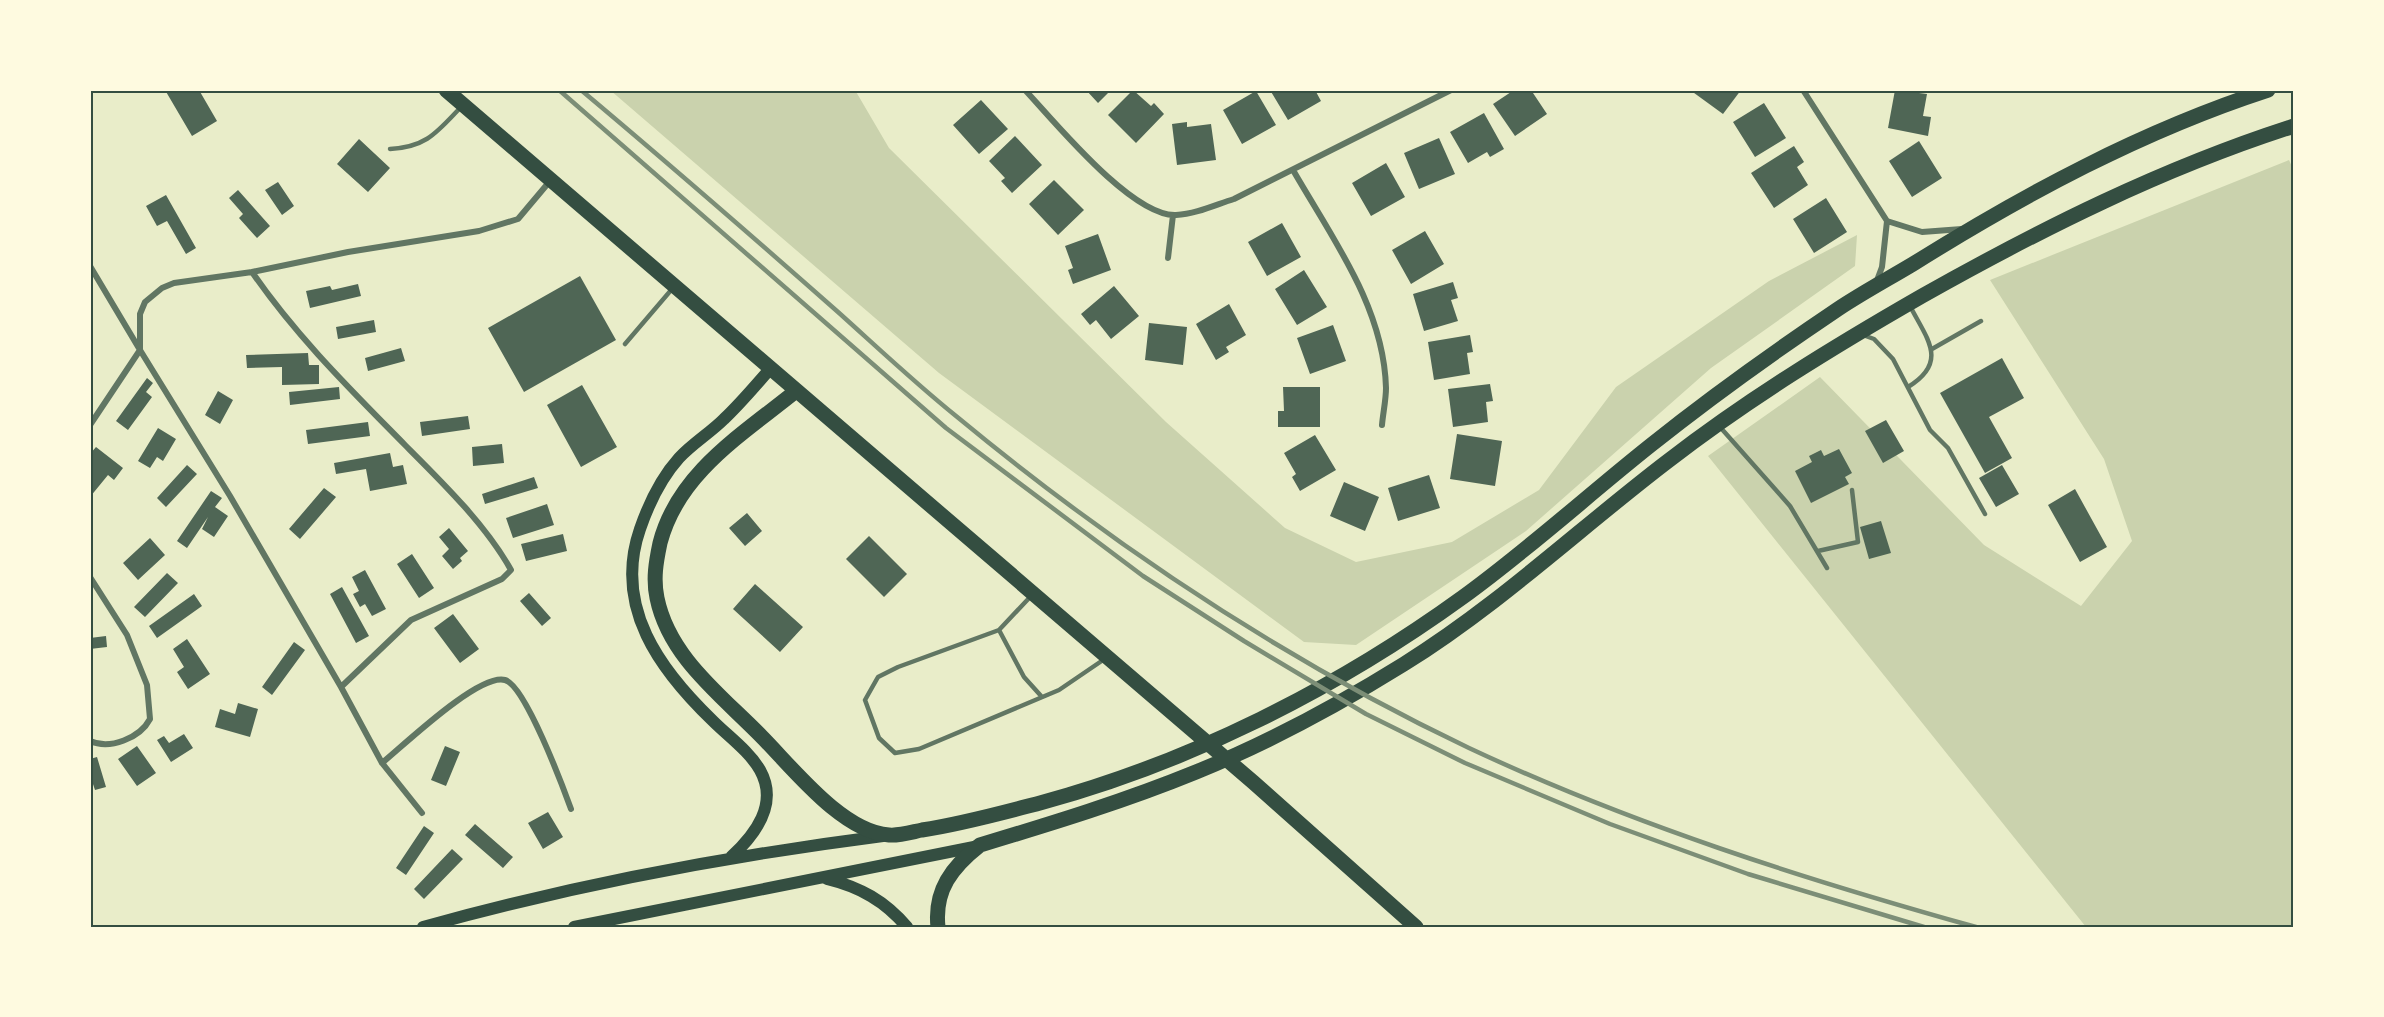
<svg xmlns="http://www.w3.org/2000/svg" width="2384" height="1017" font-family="'DM Sans',sans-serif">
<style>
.green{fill:#cad2ad}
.building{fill:#4f6655}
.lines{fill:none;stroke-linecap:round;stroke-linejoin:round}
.service{stroke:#617663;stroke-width:4.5}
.minor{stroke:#617663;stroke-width:6}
.secondary{stroke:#344e41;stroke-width:12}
.primary{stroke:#344e41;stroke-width:15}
.rail{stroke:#7c8e77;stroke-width:4.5}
.neatline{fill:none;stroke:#344e41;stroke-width:2}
</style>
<rect width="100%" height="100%" fill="#e9edc9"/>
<path class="green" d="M610,90H855L889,148L1166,422L1285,528L1356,562L1452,542L1539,490L1616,387L1769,281L1857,235L1855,266L1711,368L1526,531L1356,645L1304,642L939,373Z
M2289,160L2294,171V927H2086L1708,456L1820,377L1984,545L2081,606L2132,541L2104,459L1990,280Z"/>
<path class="building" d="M165,90H199L217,121L192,136Z
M1086,90H1111L1098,103Z
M1133,90L1151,106L1154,103L1164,114L1136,143L1108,115Z
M1270,90H1315L1321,101L1288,120Z
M1514,90H1531L1547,114L1515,136L1493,104Z
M1690,90H1741L1723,114Z
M1895,90L1927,94L1923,116L1931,117L1928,136L1888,128Z
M1256,91L1276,125L1242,144L1223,110Z
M981,100L1008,129L979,154L953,125Z
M1764,103L1786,138L1755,157L1733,122Z
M1484,113L1504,149L1490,157L1487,152L1468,163L1450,132Z
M1187,122V127L1211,124L1216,160L1177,165L1172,124Z
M1015,136L1042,165L1012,193L1001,181L1005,178L989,161Z
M1439,138L1455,174L1419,189L1404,153Z
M359,139L390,168L368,192L337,164Z
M1919,141L1942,178L1912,197L1889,161Z
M1794,146L1804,162L1797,167L1808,185L1774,208L1751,173Z
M1386,163L1405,197L1371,216L1352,183Z
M1054,180L1084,210L1058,235L1029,204Z
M278,182L294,206L282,215L265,190Z
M238,190L270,226L257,238L239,218L243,214L229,198Z
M166,195L196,248L186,254L167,221L157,226L146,206Z
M1826,198L1847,232L1814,253L1793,219Z
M1282,223L1301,257L1267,276L1248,242Z
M1425,231L1444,264L1411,284L1392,250Z
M1098,234L1111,270L1073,284L1068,270L1073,268L1065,246Z
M1304,270L1327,307L1297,325L1275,289Z
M580,276L616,340L524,392L488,328Z
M1453,282L1458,298L1451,300L1458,321L1424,331L1413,294Z
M358,284L361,296L310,308L306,291L330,286L332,290Z
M1114,286L1139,316L1111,339L1096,320L1090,325L1081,314Z
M1229,304L1246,335L1226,347L1229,352L1216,360L1196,324Z
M374,320L376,332L338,339L336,327Z
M1149,323L1187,327L1183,365L1145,360Z
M1333,325L1346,361L1310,374L1297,338Z
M1470,335L1473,352L1467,353L1470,374L1434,380L1428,342Z
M401,348L405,361L368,371L365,358Z
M308,353L309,365H319V384L282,385V367L247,368L246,355Z
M2002,358L2024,398L1989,417L2012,458L1985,473L1940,393Z
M147,378L153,383L146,392L152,397L128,430L116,421Z
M1490,384L1493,401L1486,402L1488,422L1453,427L1448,389Z
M582,385L617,447L581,467L547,405Z
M339,387L340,399L290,405L289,392Z
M1283,387H1320V427H1278V411H1284Z
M218,391L233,400L220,424L205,415Z
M468,416L470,429L422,436L420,422Z
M1886,420L1904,451L1883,463L1865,431Z
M368,422L370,436L308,444L306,430Z
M158,428L176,439L163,461L157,457L150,468L138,461Z
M1457,434L1502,441L1495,486L1450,479Z
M1315,435L1336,470L1300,491L1292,477L1296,474L1284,453Z
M502,444L504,463L473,466L472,447Z
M96,447L123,468L114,480L108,475L90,497V454Z
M1839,449L1852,473L1845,477L1849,484L1811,503L1795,471L1812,462L1809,456L1821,450L1824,456Z
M390,453L393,467L403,465L407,484L370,491L366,469L336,474L334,463Z
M187,465L197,474L166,507L157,498Z
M2002,465L2019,494L1996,507L1979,478Z
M1429,475L1440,508L1398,521L1388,488Z
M534,477L538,488L485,504L482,494Z
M1344,482L1379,497L1365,531L1330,516Z
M324,488L336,497L300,539L289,529Z
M2075,489L2107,547L2080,562L2048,505Z
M211,491L222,498L215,507L228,516L214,537L202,529L208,517L187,548L177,541Z
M547,504L554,525L513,538L506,518Z
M747,513L762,531L745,546L729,528Z
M1881,521L1891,553L1869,559L1860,527Z
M449,528L468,551L460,558L462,561L453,569L442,556L449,549L439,537Z
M563,534L567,551L526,561L521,544Z
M869,536L907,574L884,597L846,559Z
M150,538L165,555L138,580L123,563Z
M412,554L434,588L419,598L397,564Z
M365,570L386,609L372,616L365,604L360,607L353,594L359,591L352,577Z
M167,573L178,583L145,617L134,607Z
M755,584L803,627L780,652L733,609Z
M342,587L369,636L356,643L330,594Z
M529,593L551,618L542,626L520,601Z
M194,594L202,606L157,638L149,626Z
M453,614L479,649L460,663L434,628Z
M106,636L107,647L90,649V638Z
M187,639L210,674L188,689L177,672L184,667L173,649Z
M294,642L305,650L272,695L262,687Z
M238,703L258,709L250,737L215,727L220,709L235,714Z
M184,734L193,748L171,762L157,740L164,736L169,743Z
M137,746L156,773L137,786L118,759Z
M445,746L460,752L446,786L431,780Z
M97,757L106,787L95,790L90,775V759Z
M548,812L563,837L543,849L528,823Z
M475,824L513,857L503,868L465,835Z
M424,826L434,833L406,875L396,868Z
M452,849L463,859L424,899L414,889Z"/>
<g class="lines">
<path class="service" d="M390,149C427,147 437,132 461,107
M1863,335L1874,339L1893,359L1930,430L1948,448L1985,514
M625,344L672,289
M1932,349L1981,321
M1908,387C1949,362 1927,339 1910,306
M1720,427L1790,506L1827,568
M1818,551L1858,542L1852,490
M1031,596L999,630L898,667L878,677L865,700L879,738L895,753L919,749L1059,690L1106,658
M999,630L1024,677L1042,697"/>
<path class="minor" d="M1025,90C1054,121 1132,217 1176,215C1196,214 1215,205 1234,199L1451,90
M1803,90L1887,221L1922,232L1962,229
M1293,170C1332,238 1384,307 1386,388C1386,400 1383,413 1382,425
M1168,258L1173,215
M90,266L140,350L90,425
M252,272L348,252L479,231L518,219L550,181
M1876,283L1882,267L1887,221
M90,577L127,635L147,685L150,719C140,738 110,750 90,741
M341,687L411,620L502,579L511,570C486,525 442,482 405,445C351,390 296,336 252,272L174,283L162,288L145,302L140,314V350L230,496L341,687L382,763L422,813
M382,763C404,745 479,673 505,680C525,685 563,787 571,809"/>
<path class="secondary" d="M731,857C755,835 779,804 760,770C749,751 728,736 713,721C660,670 613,607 640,529C649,503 661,478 679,458C693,443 710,433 724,419C740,404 755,386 770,369
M827,879C860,887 885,901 907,927
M423,927C574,885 727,856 883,836
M574,927L979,846"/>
<path class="primary" d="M446,90L1253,782L1416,927
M796,391C743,434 678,473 660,543C656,562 653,579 657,598C669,657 721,695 761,736C792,767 842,832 889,835C899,836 912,832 922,830C962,824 1001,813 1040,803C1191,762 1336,689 1463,597C1528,550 1588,495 1651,445C1711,397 1774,352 1838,309C1862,293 1888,279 1913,264C2025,194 2142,131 2268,90
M938,927C934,890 952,867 980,845C1053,823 1125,801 1196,772C1268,743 1338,705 1404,664C1499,605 1580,528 1668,461C1748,399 1835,346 1922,296C2041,229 2163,168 2294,126"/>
<path class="rail" d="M559,90L946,428L1143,576L1244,641L1366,714L1465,763L1610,824L1748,874L1924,927
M581,90C668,163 753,237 838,312C877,347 915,383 956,416C1112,545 1286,661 1469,748C1631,824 1804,879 1976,927"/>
</g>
<rect width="2384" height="1017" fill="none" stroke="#fefae0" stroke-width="183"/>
<rect x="92" y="92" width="2200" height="834" class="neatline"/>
</svg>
